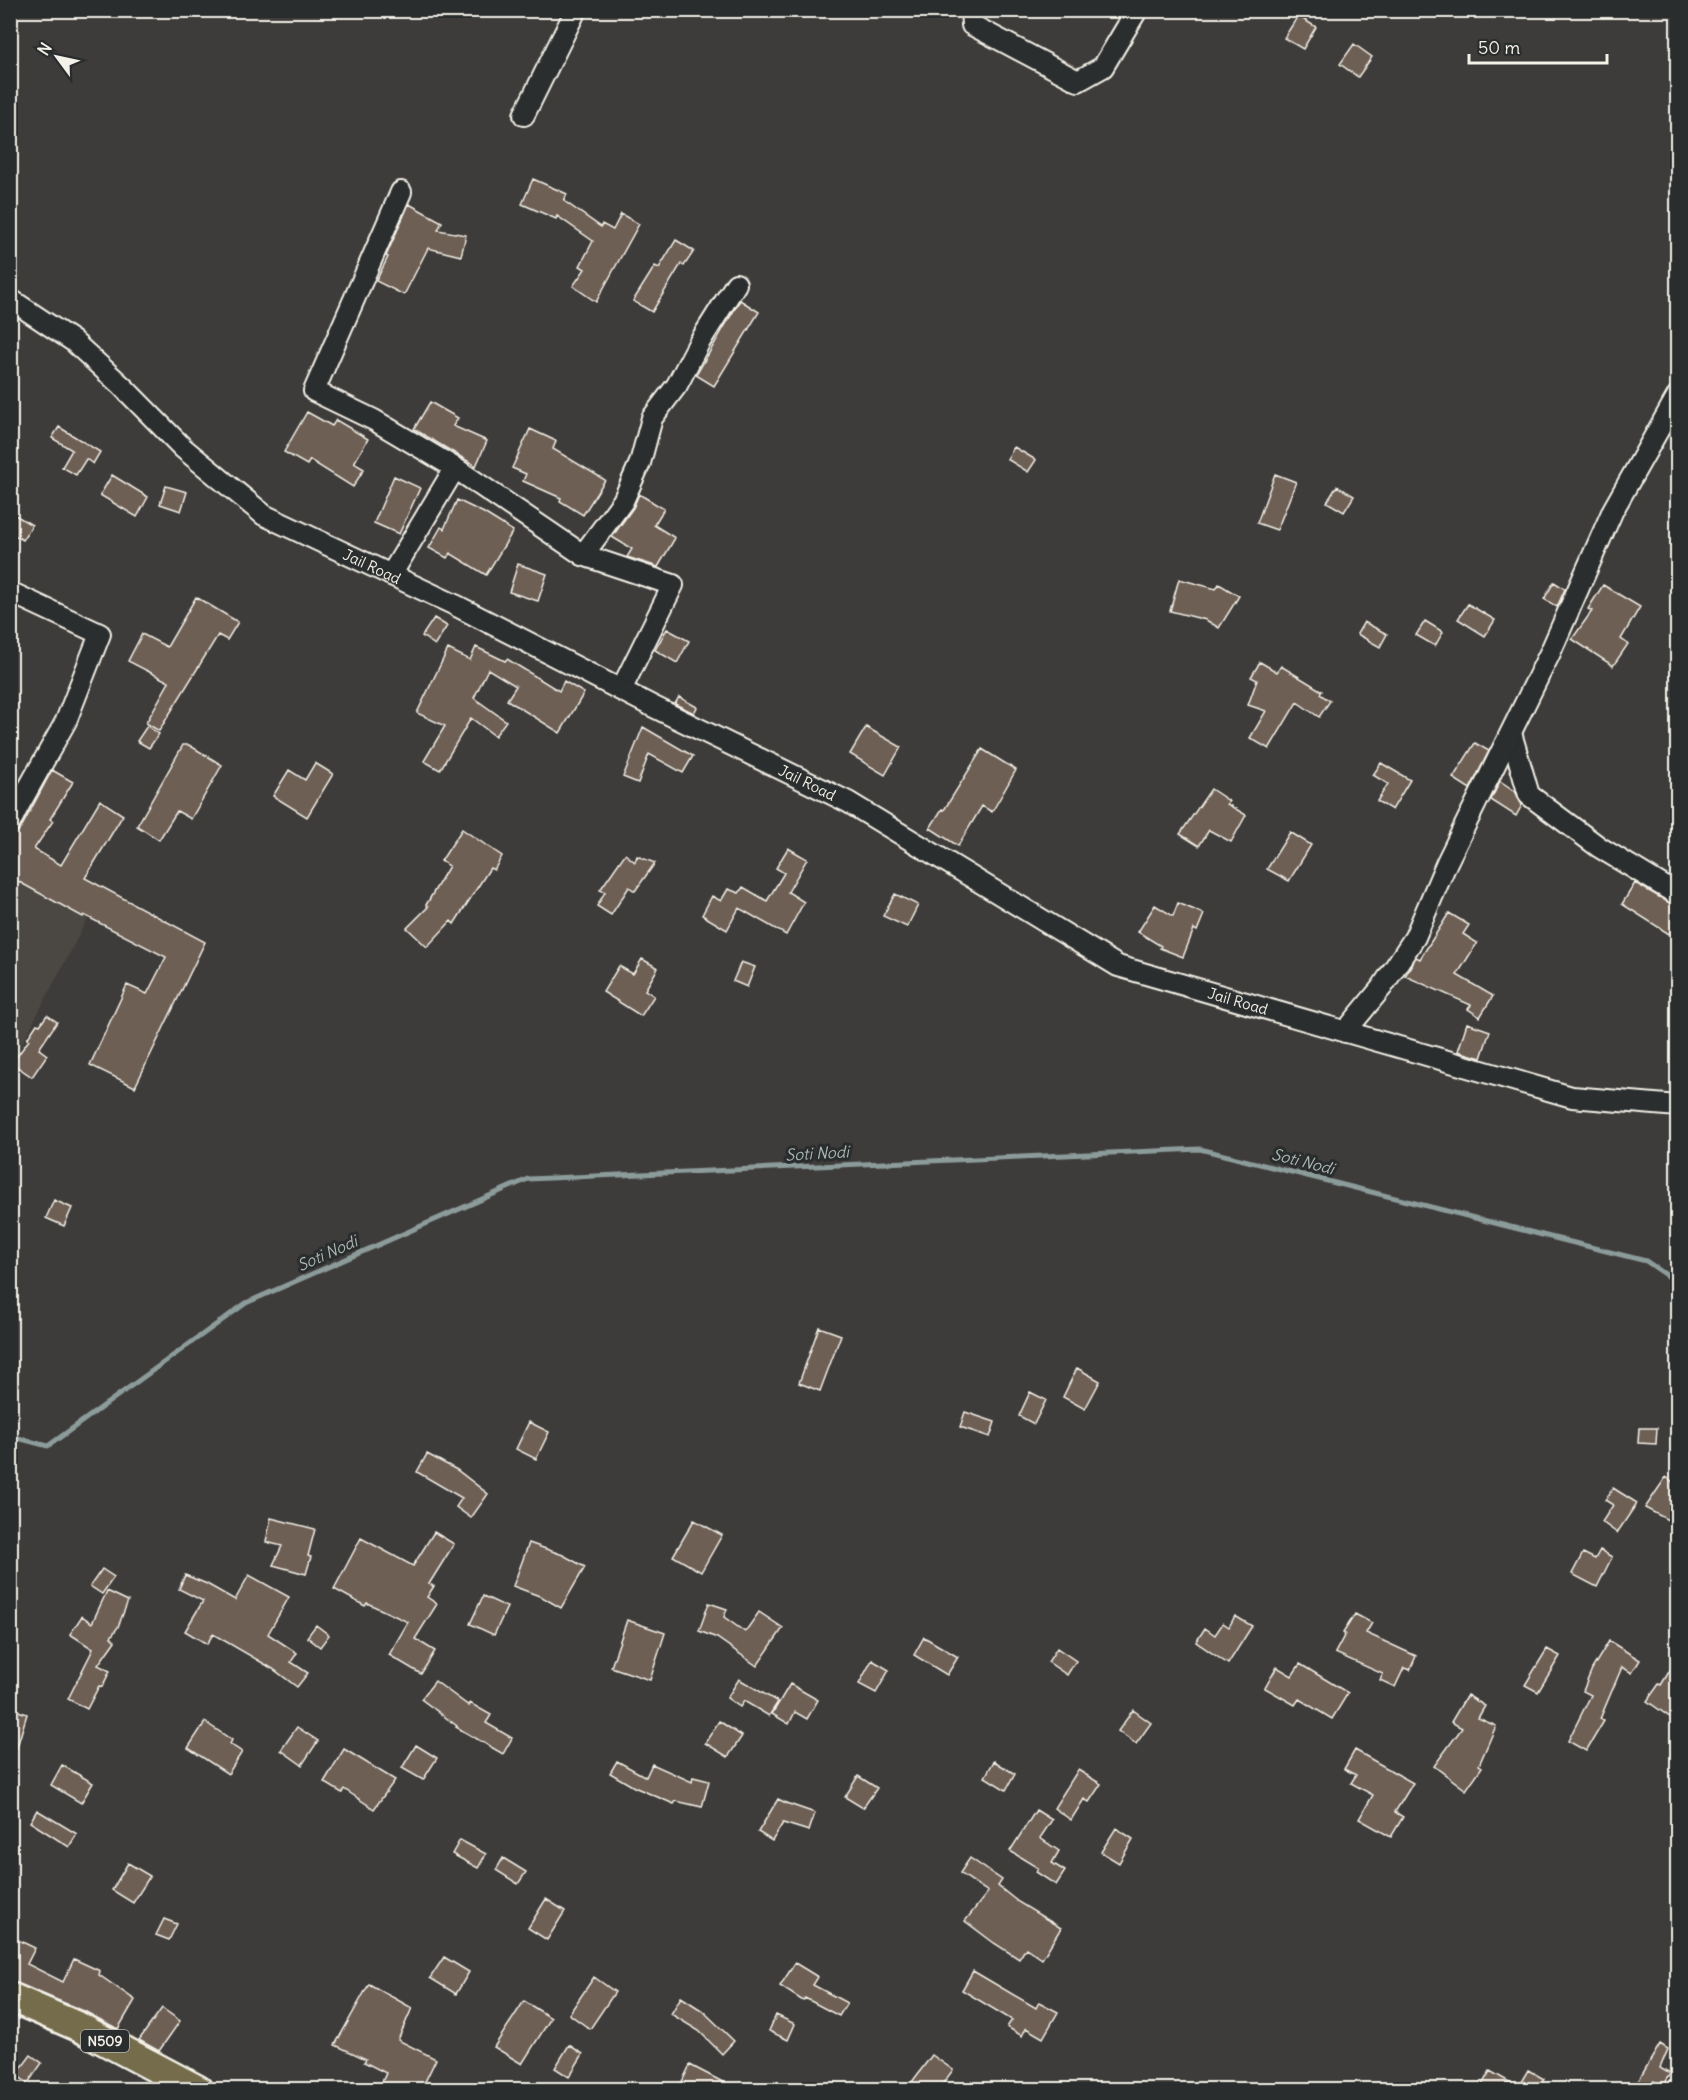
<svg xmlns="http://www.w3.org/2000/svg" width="1688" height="2100" font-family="Delius,sans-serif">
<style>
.built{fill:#4c4642}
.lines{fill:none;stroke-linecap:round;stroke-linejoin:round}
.stream{stroke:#8c9c9b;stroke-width:5}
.building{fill:#6e5f55;stroke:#f4f1e8;stroke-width:1.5}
.minor-casing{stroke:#f4f1e8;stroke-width:24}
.highway-casing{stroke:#f4f1e8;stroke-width:33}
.minor{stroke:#2a2d2e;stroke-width:20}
.highway{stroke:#746c4b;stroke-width:28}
.labels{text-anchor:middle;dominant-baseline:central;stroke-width:6;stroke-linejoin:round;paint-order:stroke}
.shield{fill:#2a2d2e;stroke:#b7b6b0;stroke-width:1.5}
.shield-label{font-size:14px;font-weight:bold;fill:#f4f1e8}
.street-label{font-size:15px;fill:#f4f1e8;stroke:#2a2d2e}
.water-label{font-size:16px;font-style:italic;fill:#aeb9b4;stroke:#2a2d2e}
</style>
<rect width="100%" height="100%" fill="#3e3c3a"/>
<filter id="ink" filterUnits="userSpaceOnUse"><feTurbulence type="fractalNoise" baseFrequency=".0167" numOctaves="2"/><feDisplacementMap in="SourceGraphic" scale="12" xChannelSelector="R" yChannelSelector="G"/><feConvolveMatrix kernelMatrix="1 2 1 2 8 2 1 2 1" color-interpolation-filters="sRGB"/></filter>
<g filter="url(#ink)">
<path class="built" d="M11,848L101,893L11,1065Z"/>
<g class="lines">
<path class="stream" d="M10,1436L48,1446L246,1303L528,1179L1200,1149L1646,1261L1678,1283"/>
</g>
<path class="building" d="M1298,16L1316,27L1303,49L1284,38Z
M1354,44L1372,57L1358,77L1340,64Z
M533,179L567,194L564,201L601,227L602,224L613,230L621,214L639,224L596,302L573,286L585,269L580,266L593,241L557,216L556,219L522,204Z
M409,204L442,222L438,230L466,235L461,256L428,248L404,295L376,281L388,257L386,256Z
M676,240L694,251L684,266L681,264L652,312L633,301L655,266L659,268Z
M740,300L759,312L714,386L696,375Z
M430,402L458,418L453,426L487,441L476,466L414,429Z
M307,412L332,426L336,420L368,439L354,463L364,469L353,487L310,460L307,465L284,452Z
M59,427L100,452L93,464L86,459L76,475L62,467L72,450L52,438Z
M530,429L556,441L553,449L605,480L583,515L560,501L561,498L523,481L526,474L512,468Z
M1014,447L1036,460L1028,472L1007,459Z
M1275,474L1296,482L1277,530L1257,523Z
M112,475L148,497L137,517L100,495Z
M394,476L420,488L399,534L374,523Z
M166,486L187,492L181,511L160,504Z
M1337,486L1354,496L1344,512L1327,502Z
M639,494L664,509L654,525L675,538L658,567L627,557L632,549L612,537L633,508Z
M457,500L484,513L513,531L486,575L450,553L447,558L429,548L441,527L444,529Z
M10,512L32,525L23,540L10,533Z
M518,564L547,574L538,601L509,592Z
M1179,579L1216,589L1219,584L1239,596L1219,628L1206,620L1170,611Z
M1554,582L1565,589L1557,607L1544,599Z
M1603,585L1640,607L1621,639L1628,644L1613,666L1572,639L1592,611L1588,609Z
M196,597L238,622L227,640L218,635L159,731L146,723L169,682L128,661L142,634L167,647Z
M1468,604L1495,620L1485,636L1458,619Z
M434,618L447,626L435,645L422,636Z
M1425,621L1443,632L1435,646L1416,635Z
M1364,622L1387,634L1380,647L1357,634Z
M667,629L689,641L677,663L655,650Z
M476,647L505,661L507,659L559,691L564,681L584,693L560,733L507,700L516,686L488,669L474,698L506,721L495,736L471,718L440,770L424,761L445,726L417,713L448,649L470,660Z
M1260,662L1277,672L1281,666L1322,691L1320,694L1330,701L1319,717L1297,702L1269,749L1250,738L1266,711L1248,705L1257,680L1251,677Z
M679,697L697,707L694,713L675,704Z
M147,726L159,734L149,748L137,741Z
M643,727L693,756L683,773L649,754L638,783L623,777Z
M866,727L901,747L885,775L850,754Z
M1475,743L1489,751L1470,789L1453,778Z
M183,745H189L222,765L191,819L177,811L159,840L137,826Z
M982,749L1016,770L992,812L982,806L958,846L930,828L942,809L944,810Z
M315,763L333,774L307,817L273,796L289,770L305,780Z
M1381,763L1410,780L1392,810L1377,801L1388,784L1373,775Z
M52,770L73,782L50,819L53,821L34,849L61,865L100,800L123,815L85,878L205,942L135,1087L90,1065L127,985L147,994L166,957L84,915L83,917L10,877V839L21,828Z
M1500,781L1515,791L1522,805L1516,816L1491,800Z
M1211,789L1229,801L1227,804L1246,815L1231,842L1209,830L1199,846L1180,834Z
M462,829L502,856L494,870L490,868L454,924L451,921L427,947L407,928L428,907L426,905L449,866L441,861Z
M1290,832L1311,845L1289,881L1267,869Z
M788,848L807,859L788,892L804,902L786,935L739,908L727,930L702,915L712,896L721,901L728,889L739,893L743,887L767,901L784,873L776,868Z
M625,854L635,862L637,856L655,863L635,891L629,887L611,915L597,906L605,892L600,890Z
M1635,883L1677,907V921L1669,934L1622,904Z
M895,894L918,905L907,927L883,916Z
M1178,903L1204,914L1197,931L1194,929L1183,957L1160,948L1161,946L1138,932L1155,905L1173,916Z
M1449,913L1469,925L1463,934L1477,943L1457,975L1493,996L1480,1017L1468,1009L1471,1005L1405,976L1416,957L1420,959Z
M642,959L658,968L645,990L654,996L641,1016L603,992L619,966L633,974Z
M741,962L755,967L747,987L733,981Z
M47,1015L57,1022L39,1049L47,1055L32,1077L12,1063L29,1040L27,1039L37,1024L40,1025Z
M1467,1023L1490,1031L1481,1058L1458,1051Z
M54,1200L72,1208L64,1226L46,1218Z
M819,1327L841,1335L820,1391L799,1383Z
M1077,1368L1100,1381L1085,1409L1063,1397Z
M1030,1392L1046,1400L1034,1424L1019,1416Z
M965,1412L995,1422L990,1437L960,1427Z
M529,1422L549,1432L536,1459L516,1449Z
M1639,1428H1657L1656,1444L1638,1443Z
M427,1454L457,1470L488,1494L471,1518L456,1507L462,1498L417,1472Z
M1666,1477L1677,1485V1502L1668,1520L1645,1508Z
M1613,1488L1637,1503L1617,1533L1602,1522L1613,1505L1605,1500Z
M271,1518L315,1529L308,1556L311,1557L306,1574L273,1565L282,1546L266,1542Z
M694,1520L722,1535L701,1572L673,1556Z
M434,1532L454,1544L429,1584L434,1586L427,1597L437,1604L415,1639L435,1651L421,1674L389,1655L408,1622L367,1603L365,1606L334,1589L361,1538L413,1566Z
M529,1543L563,1555L585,1567L561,1608L542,1597L513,1586Z
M1600,1550L1612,1557L1597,1587L1572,1574L1583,1553L1595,1559Z
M102,1569L114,1577L102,1594L90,1586Z
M185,1575L207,1584L235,1600L249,1575L289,1597L268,1634L297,1653L291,1662L308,1673L297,1687L273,1669L213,1634L207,1644L185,1631L203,1601L179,1589Z
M107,1591L128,1601L118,1627L111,1637L115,1641L98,1665L110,1671L102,1687L99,1686L87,1709L68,1699L93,1649L70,1634L82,1616L92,1623Z
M483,1596L507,1607L494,1635L470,1624Z
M709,1603L727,1609L724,1617L745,1632L759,1612L783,1628L757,1666L717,1638L699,1631Z
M1355,1614L1372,1623L1366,1633L1416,1656L1410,1670L1404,1668L1395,1687L1380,1680L1383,1674L1335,1653L1345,1634L1343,1633Z
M1235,1616L1252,1626L1228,1664L1196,1642L1205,1628L1215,1635L1223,1623L1229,1627Z
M627,1620L665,1633L650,1680L611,1667Z
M316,1625L329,1635L320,1647L307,1637Z
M924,1637L958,1657L947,1675L914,1655Z
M1609,1641L1640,1660L1632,1673L1622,1667L1600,1719L1604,1721L1586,1751L1568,1741L1591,1695L1583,1691L1592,1669Z
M1057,1648L1076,1661L1067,1675L1048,1662Z
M1547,1649L1560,1656L1538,1692L1525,1685Z
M1677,1659V1722L1647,1701L1659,1684L1661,1685Z
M872,1660L889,1670L876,1693L859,1684Z
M1300,1664L1348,1693L1332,1719L1299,1699L1295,1705L1265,1688L1277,1667L1292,1676Z
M739,1679L778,1702L769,1716L744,1701L740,1707L727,1698Z
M435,1681L469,1706L470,1703L491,1715L486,1723L512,1738L503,1754L456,1727L457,1726L421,1699Z
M790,1684L818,1700L807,1719L795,1712L789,1724L772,1714Z
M1467,1695L1485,1706L1478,1718L1496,1726L1479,1765L1482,1767L1466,1790L1434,1766L1462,1728L1451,1722Z
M10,1708L27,1714L14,1757H10Z
M1133,1710L1151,1723L1136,1744L1118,1731Z
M719,1721L742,1736L728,1757L705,1743Z
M205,1722L232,1740L230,1744L242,1752L228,1774L188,1748Z
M297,1727L318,1741L302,1765L281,1750Z
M416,1745L437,1758L423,1780L402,1768Z
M344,1749L395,1780L374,1809L344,1789L342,1793L324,1782Z
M1355,1750L1413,1783L1395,1812L1403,1817L1391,1837L1359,1819L1373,1795L1351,1783L1356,1775L1344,1769Z
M617,1761L646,1777L652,1764L692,1782L693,1777L709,1781L702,1807L676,1801L674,1804L634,1787L610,1773Z
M994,1761L1015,1774L1006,1790L985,1777Z
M62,1765L93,1783L81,1803L51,1785Z
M1078,1770L1101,1784L1089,1802L1084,1799L1071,1820L1054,1808Z
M858,1776L877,1788L863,1808L845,1797Z
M778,1799L786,1803L815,1813L809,1831L783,1823L772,1841L758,1832Z
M37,1810L77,1834L69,1847L30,1822Z
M1036,1810L1052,1820L1040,1838L1059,1851L1052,1863L1065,1871L1056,1885L1036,1872L1038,1868L1010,1851Z
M1116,1828L1133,1839L1119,1863L1101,1852Z
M460,1840L486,1854L478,1868L452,1854Z
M503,1858L526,1872L518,1884L496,1870Z
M970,1858L1002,1880L998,1886L1018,1902L1061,1928L1042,1959L1026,1948L1019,1959L994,1943L965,1921L988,1892L960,1873Z
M128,1863L150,1876L133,1903L112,1890Z
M546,1899L565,1911L547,1940L528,1928Z
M164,1919L177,1924L169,1940L156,1935Z
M16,1939L35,1948L27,1964L63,1982L74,1959L100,1971L99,1975L135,2000L118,2029L84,2011L10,1981V1951Z
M444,1957L469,1972L456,1994L430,1978Z
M795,1963L818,1977L813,1985L847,2003L839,2016L805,1998L803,2001L780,1986Z
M973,1971L1036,2008L1039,2002L1058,2012L1043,2038L1026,2028L1022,2036L1007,2027L1012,2020L962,1990Z
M594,1977L615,1992L590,2029L569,2014Z
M369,1984L412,2008L398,2040L436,2059L421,2090H397L382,2082L386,2073L364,2062L366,2059L335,2045Z
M681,1997L706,2013V2014L734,2041L722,2054L699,2031L671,2014Z
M524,2001L551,2018L522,2064L494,2047Z
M162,2008L180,2021L159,2051L139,2040Z
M776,2015L795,2024L788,2040L769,2031Z
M1660,2044L1668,2049L1660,2068L1670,2074L1662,2086L1654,2081L1650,2090H1633Z
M569,2045L583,2054L569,2077L555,2068Z
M31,2055L42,2063L28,2083L16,2075Z
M932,2055L953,2070L938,2090H906Z
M690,2065L738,2090H678Z
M1528,2070L1544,2079L1538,2090H1479L1490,2071L1518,2087Z"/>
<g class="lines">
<defs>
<g id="minor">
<path d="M971,10L972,25L1078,81L1103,67L1137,10"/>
<path d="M524,115L576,10"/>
<path d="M401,192L314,391L374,420L455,468L583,555L673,585L621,690"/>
<path id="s1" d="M10,299L73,341L123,387L183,448L264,515L455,605L652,706L848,802L1118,966L1572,1097L1678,1106"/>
<path d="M583,555L623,501L640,463L652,418L677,385L699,343L736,284"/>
<path d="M391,575L455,468"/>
<path d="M10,592L100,634L66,721L19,805L10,823"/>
<path d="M1511,733L1529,795L1599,847L1678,895"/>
<path d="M1345,1032L1382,987L1415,937L1447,862L1550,653L1613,510L1678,395"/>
</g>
<path id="highway" d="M10,1997L77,2026L198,2090"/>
</defs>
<use href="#minor" class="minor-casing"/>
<use href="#highway" class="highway-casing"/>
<use href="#minor" class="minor"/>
<use href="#highway" class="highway"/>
</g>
</g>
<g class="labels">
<rect class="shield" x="81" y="2030" width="48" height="22" rx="4.5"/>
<g class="shield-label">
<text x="105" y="2041">N509</text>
</g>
<g class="street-label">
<text stroke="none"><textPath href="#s1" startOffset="454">Jail Road</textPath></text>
<text stroke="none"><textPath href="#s1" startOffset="940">Jail Road</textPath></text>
<text stroke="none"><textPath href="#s1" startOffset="1426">Jail Road</textPath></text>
</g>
<g class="water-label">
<text transform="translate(817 1153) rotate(-3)">Soti Nodi</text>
<text transform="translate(1303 1161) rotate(14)">Soti Nodi</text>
<text transform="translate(327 1253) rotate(-24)">Soti Nodi</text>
</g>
</g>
<rect width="1688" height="2100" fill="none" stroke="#2a2d2e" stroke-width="36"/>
<rect x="18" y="18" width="1652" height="2064" fill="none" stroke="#f4f1e8" stroke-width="2" filter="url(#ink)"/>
<g transform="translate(57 57) rotate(303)" stroke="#2a2d2e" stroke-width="4.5" paint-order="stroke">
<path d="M0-4.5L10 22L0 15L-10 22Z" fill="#f4f1e8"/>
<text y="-9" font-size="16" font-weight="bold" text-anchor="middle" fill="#f4f1e8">N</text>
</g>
<path d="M1469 54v9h138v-9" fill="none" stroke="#f4f1e8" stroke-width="3"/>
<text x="1478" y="54" font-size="18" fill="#f4f1e8" stroke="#2a2d2e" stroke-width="4.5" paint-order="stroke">50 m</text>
</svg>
